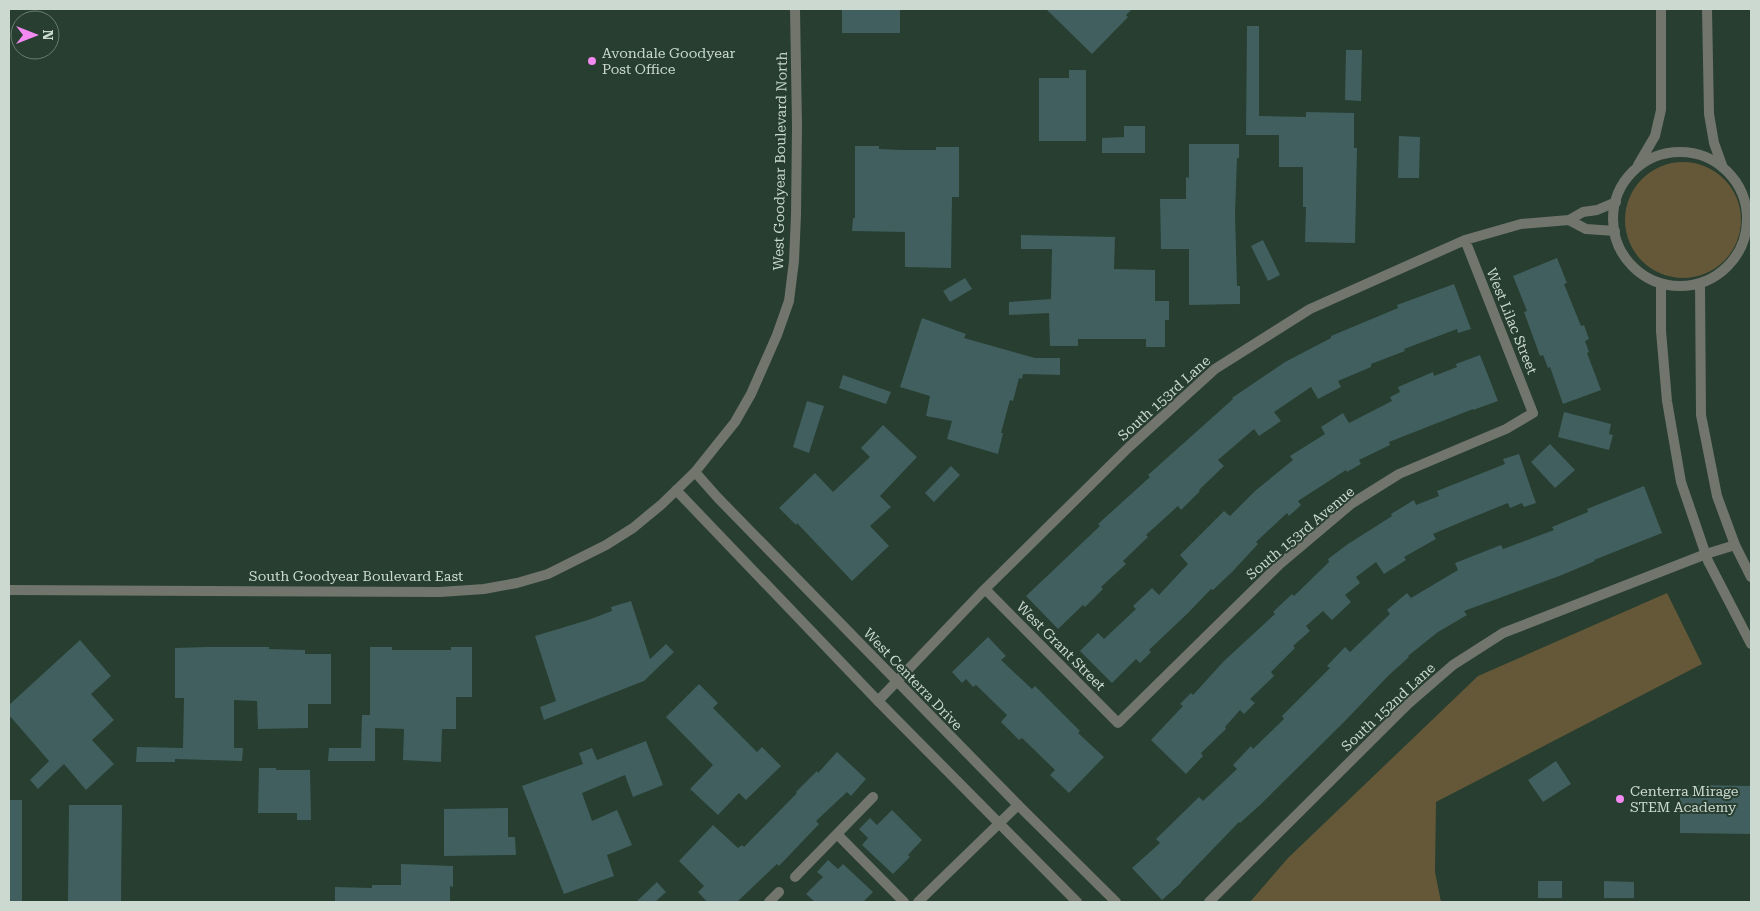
<svg xmlns="http://www.w3.org/2000/svg" width="1760" height="911" font-family="'Roboto Serif',serif">
<style>
.green{fill:#645838}
.building{fill:#405f5e}
.lines{fill:none;stroke-linecap:round;stroke-linejoin:round}
.minor{stroke:#71756b;stroke-width:10}
.tertiary{stroke:#71756b;stroke-width:10}
.poi-dot{fill:#f38af2;stroke:#273e30;stroke-width:2}
.labels{text-anchor:middle;dominant-baseline:central;stroke-width:4;stroke-linejoin:round;paint-order:stroke}
.poi-label{font-size:14px;fill:#cbd9d0;stroke:#273e30;text-anchor:start}
.street-label{font-size:14px;fill:#cbd9d0;stroke:#273e30}
</style>
<rect width="100%" height="100%" fill="#273e30"/>
<path class="green" d="M1625 220a58 58 0 1 1 116 0a58 58 0 1 1-116 0Z
M1667,593L1702,664L1436,802L1435,872L1441,902H1250L1288,858L1478,676Z"/>
<path class="building" d="M842,9H900V33H842Z
M1046,9H1132L1126,15L1128,17L1092,54Z
M1247,26H1259V116L1306,117V112L1354,113V148H1357L1355,243L1305,242L1306,207H1303V167H1279V135H1246Z
M1346,50H1362L1361,101L1345,100Z
M1069,70H1086V141H1039V78H1069Z
M1124,126H1145V153H1102V138L1124,137Z
M1399,136L1420,137L1419,178H1398Z
M1189,144H1239V158H1237L1235,213L1237,286H1240V304L1189,305V249H1161L1160,199H1186V177L1189,178Z
M855,146H879V149L902,150H936V147H959V197H952L951,268L905,267V232L852,231L853,218H855Z
M1021,235L1115,237L1114,269L1155,270V301H1169V320H1165V347H1146V339H1078V346H1050L1049,313L1009,315V302L1051,299L1052,249H1021Z
M1263,240L1280,275L1268,281L1251,246Z
M1557,258L1567,283L1564,284L1581,326L1584,325L1589,339L1585,341L1589,352L1587,353L1601,390L1563,404L1550,367L1548,368L1543,355L1540,356L1524,312L1527,311L1513,276Z
M965,278L972,289L950,302L943,291Z
M1454,284L1471,329L1458,333L1457,329L1404,349L1405,351L1371,364V367L1338,381L1341,387L1318,399L1311,387L1274,412L1281,421L1259,436L1254,429L1218,460L1224,466L1199,490L1200,491L1181,510L1178,506L1146,535L1148,537L1123,561L1126,564L1101,587L1103,589L1085,607L1083,605L1058,629L1026,596L1100,526L1098,524L1150,477L1148,475L1233,399L1232,398L1285,362L1331,338V336L1398,308L1397,305Z
M922,318L966,334L964,338L1035,358H1060V375L1023,374L1022,379L1019,378L1013,401L1010,400L1001,433H1003L998,454L947,439L952,421L926,416L930,396L900,387Z
M1480,355L1498,401L1473,410V409L1389,442L1390,445L1359,460L1361,464L1347,472L1346,470L1298,501L1301,505L1289,516L1287,513L1256,542L1258,544L1232,572L1213,590L1211,589L1188,613L1149,650L1151,652L1140,663L1136,659L1112,683L1080,651L1098,633L1104,639L1136,609L1133,606L1152,588L1159,595L1188,564L1180,555L1224,511L1230,516L1255,491L1293,460L1290,456L1325,434L1321,427L1343,413L1349,423L1392,401L1390,397L1400,392L1398,387L1433,372L1434,376L1457,367L1456,364Z
M843,375L891,392L886,404L839,388Z
M807,401L824,406L809,453L793,447Z
M1564,412L1611,424L1609,434L1613,435L1609,450L1558,437Z
M883,425L917,457L880,496L891,507L870,526L889,546L852,581L797,523L796,525L779,508L815,473L833,492L870,457L861,448Z
M1550,444L1575,470L1555,488L1531,462Z
M1519,454L1536,503L1524,507L1522,503L1510,508L1508,503L1466,520L1433,534L1436,539L1404,557L1406,560L1384,574L1376,562L1356,577L1360,583L1345,595L1351,602L1332,620L1323,611L1306,626L1310,631L1293,646L1295,648L1271,672L1274,676L1250,699L1255,703L1244,714L1240,710L1225,727L1226,729L1201,753L1203,756L1186,774L1151,740L1183,706L1180,704L1191,693L1193,695L1224,661L1275,614L1273,612L1292,594L1294,596L1329,562L1328,559L1348,544L1392,516L1391,514L1414,500L1416,505L1439,496L1437,491L1505,464L1503,459Z
M951,466L960,475L934,502L925,493Z
M1644,486L1662,533L1594,560L1595,561L1562,575L1464,611L1467,615L1438,632L1408,656L1409,657L1389,675L1344,722L1260,805L1240,823L1239,822L1181,882V883L1162,900L1132,868L1160,843L1156,839L1199,797L1203,801L1237,769L1233,765L1251,746L1253,749L1284,719L1282,716L1330,668L1327,666L1345,647L1350,652L1390,614L1387,610L1407,593L1411,598L1458,570L1455,563L1501,545L1503,549L1554,530L1552,527L1588,512L1587,509Z
M631,601L650,659L666,644L674,652L644,681L544,720L540,707L556,701L535,636L588,620L612,611L611,607Z
M988,637L1006,656L1001,660L1032,689L1035,686L1080,731L1078,733L1104,757L1069,793L1050,775L1055,770L1022,738L1019,740L1001,722L1007,715L976,685L973,687L966,679L962,683L952,672Z
M80,640L111,676L91,694L114,720L92,740L114,764L86,790L64,764L38,789L30,780L49,761L9,715V705Z
M207,647H269V649L305,650V654H331V704H308V728L258,729L257,701L234,700V748H243L242,761L175,759V762H136L137,747L183,748L184,698H175V648Z
M370,647H392V650H451V647H472V697H456V729H442L441,762L403,760L404,729L375,728V761H328L329,748H361L362,715H370Z
M699,684L718,703L713,708L757,752L762,747L781,766L746,800L739,793L718,815L690,789L713,765L666,717Z
M646,741L663,785L633,797L625,775L582,793L592,821L617,810L632,845L607,855L614,876L564,894L522,786L583,764L579,753L592,748L597,760Z
M837,752L866,779L851,796L847,792L816,821L819,824L779,866L777,864L737,902H707L698,892L704,886L679,861L713,825L738,848L742,845L744,847L797,793L796,792L817,771L818,773Z
M1556,761L1571,784L1543,802L1528,780Z
M259,768H276V770H310L311,820H297V813H258Z
M1694,785L1751,786V834L1680,833V794H1693Z
M9,800H22V902H9Z
M69,805H122L121,902H68Z
M508,808V837H515L516,855L444,856V809Z
M892,810L922,840L908,855L910,857L893,874L862,845L868,838L859,829L870,818L877,825Z
M828,860L838,869L843,864L873,892L863,902H815L806,894L823,877L817,872Z
M401,864L453,866V887L450,886V902H335V887L372,888V885H401Z
M1538,881H1562V898H1538Z
M1604,881L1634,882V898H1604Z
M657,882L666,892L655,902H636Z"/>
<g class="lines">
<path class="minor" d="M1747,219H1751
M1569,220L1586,229L1615,231
M985,589L1118,723L1280,564L1351,504L1399,474L1506,429L1533,413L1465,240
M878,701L985,589L1129,447L1215,369L1310,309L1465,240L1521,224L1569,220L1583,212L1597,210L1616,202
M837,834L904,902
M795,877L873,797
M769,902L779,892
M918,902L1018,805
M1209,902L1408,704L1453,665L1503,633L1706,554L1735,545"/>
<path class="tertiary" d="M1707,9L1709,114L1714,143L1723,168
M1613 219a67 67 0 1 1 134 0a67 67 0 1 1-134 0Z
M1638,165L1655,136L1661,110V9
M1661,284V331L1667,401L1681,482L1708,561L1751,644
M1700,284L1701,415L1717,496L1735,545L1751,577
M695,472L718,498L1018,805L1116,902
M676,490L878,701L1077,902
M9,590L440,592L484,589L517,583L548,574L606,545L633,528L662,504L695,472L735,422L751,394L777,335L789,301L794,261L796,215L797,126L795,9"/>
</g>
<g class="poi-dot">
<circle cx="592" cy="61" r="5"/>
<circle cx="1620" cy="799" r="5"/>
</g>
<g class="labels">
<g class="poi-label">
<text x="602" y="53">Avondale Goodyear<tspan x="602" dy="16">Post Office</tspan></text>
<text x="1630" y="791">Centerra Mirage<tspan x="1630" dy="16">STEM Academy</tspan></text>
</g>
<g class="street-label">
<text transform="translate(780 161) rotate(-89)">West Goodyear Boulevard North</text>
<text transform="translate(1512 321) rotate(68)">West Lilac Street</text>
<text transform="translate(1164 398) rotate(-42)">South 153rd Lane</text>
<text transform="translate(1300 533) rotate(-40)">South 153rd Avenue</text>
<text x="356" y="576">South Goodyear Boulevard East</text>
<text transform="translate(1061 646) rotate(45)">West Grant Street</text>
<text transform="translate(913 679) rotate(46)">West Centerra Drive</text>
<text transform="translate(1388 707) rotate(-43)">South 152nd Lane</text>
</g>
</g>
<rect width="1760" height="911" fill="none" stroke="#cbd9d0" stroke-width="20"/>
<g transform="translate(35 35) rotate(90)"><circle r="24" fill="#273e30" stroke="#697c70"/>
<path d="M0-4L9 19L0 12L-9 19Z" fill="#f38af2"/>
<text y="-8" font-size="14" font-weight="bold" text-anchor="middle" fill="#cbd9d0">N</text>
</g>
</svg>
